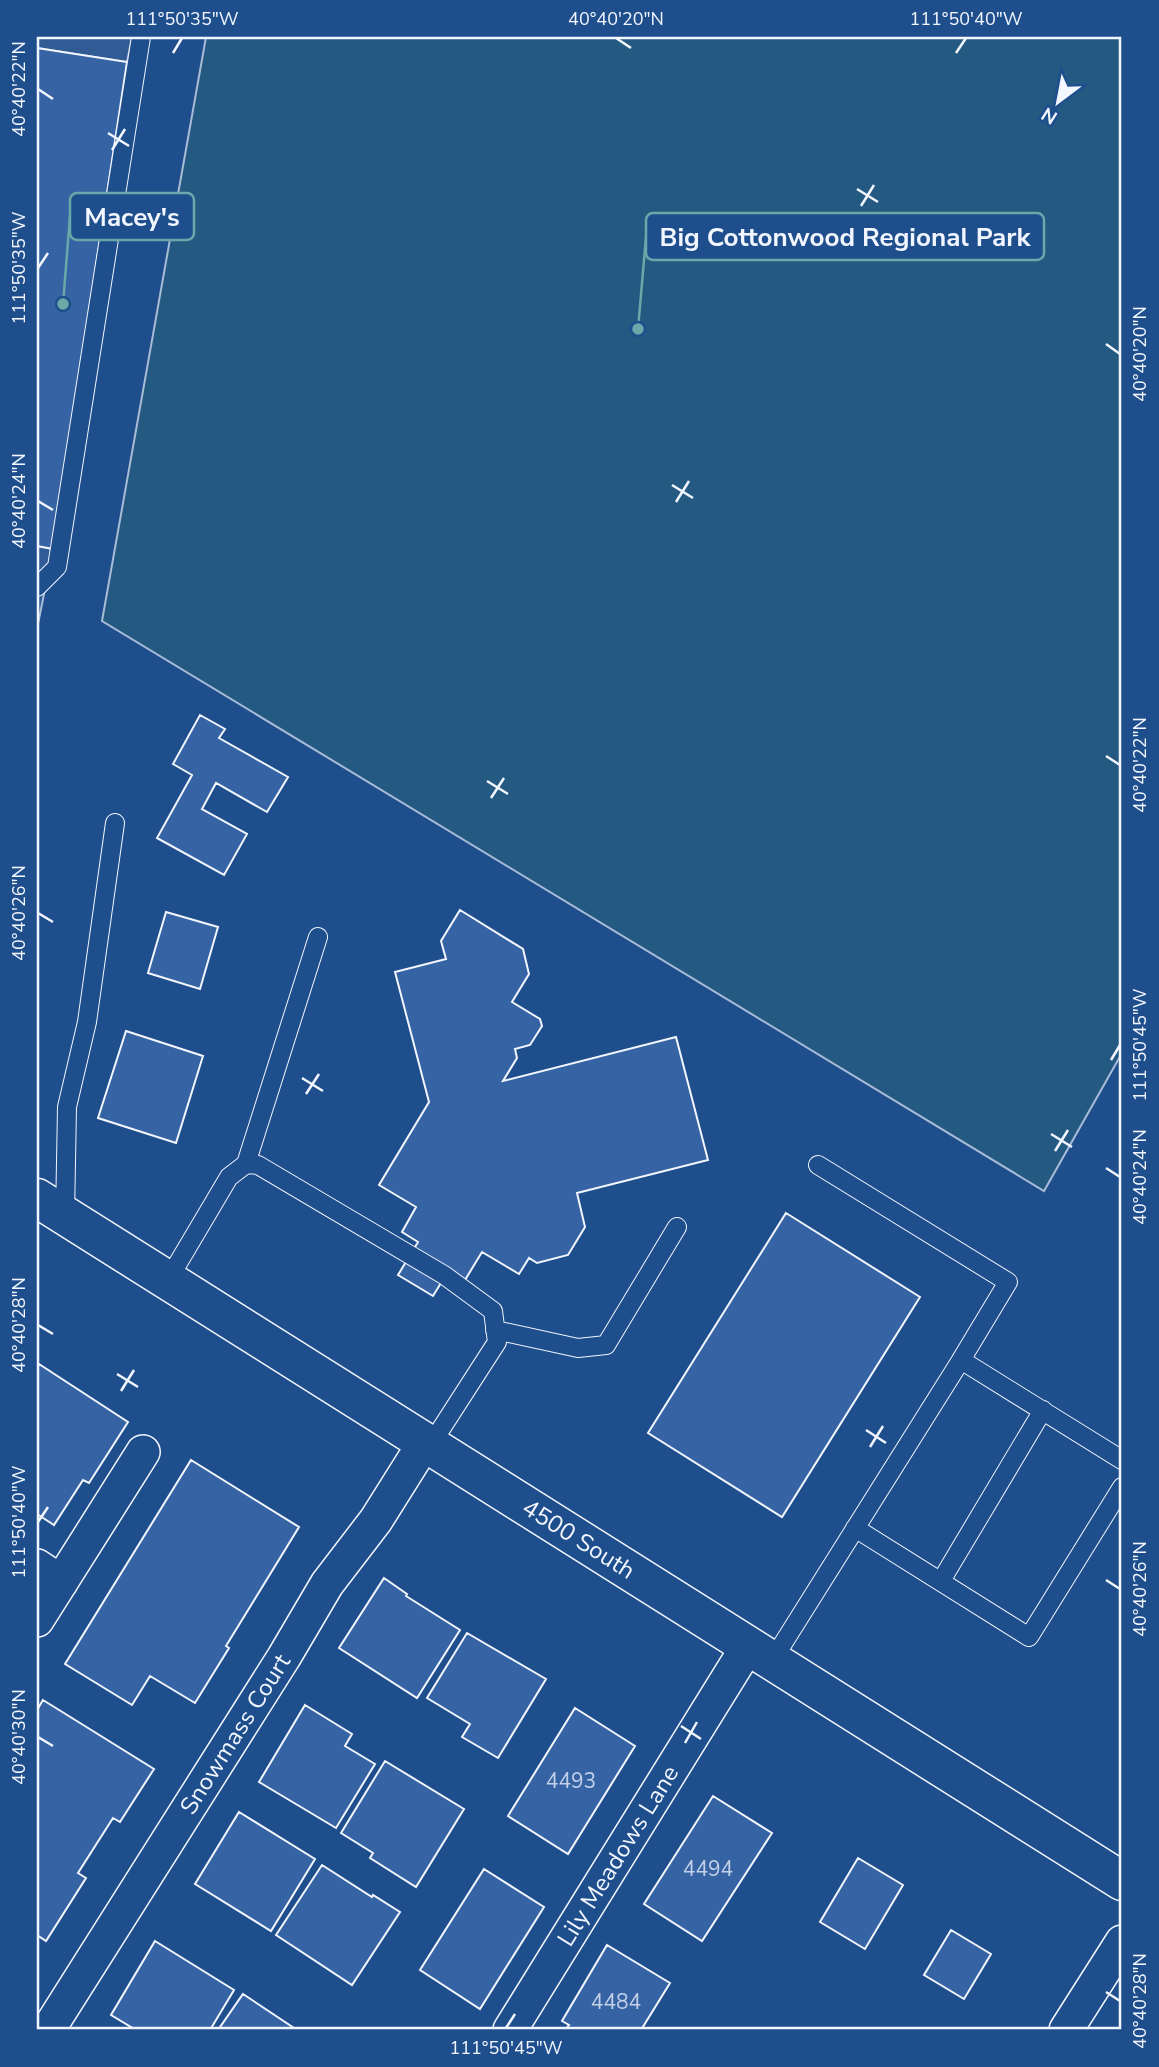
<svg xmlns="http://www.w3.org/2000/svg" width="1159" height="2067" font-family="'Nunito Sans',sans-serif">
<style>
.green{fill:#245a82;stroke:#a8bbd7;stroke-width:2}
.parking{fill:#305b95;stroke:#a8bbd7;stroke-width:2}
.building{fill:#3563a3;stroke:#f2f6ff;stroke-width:2}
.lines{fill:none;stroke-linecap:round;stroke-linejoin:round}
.lane-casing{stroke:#f2f6ff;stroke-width:20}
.street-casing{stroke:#f2f6ff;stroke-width:36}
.secondary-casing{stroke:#f2f6ff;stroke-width:41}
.lane{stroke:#1f4e8c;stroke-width:18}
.street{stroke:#1f4e8c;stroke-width:33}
.secondary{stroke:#1f4e8c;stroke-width:38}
.ticks{fill:none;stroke:#f2f6ff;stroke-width:2.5}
.labels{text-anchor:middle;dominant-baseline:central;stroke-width:5;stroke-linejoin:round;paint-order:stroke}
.number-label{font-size:21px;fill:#c3d1e8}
.street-label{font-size:24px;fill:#f2f6ff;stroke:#1f4e8c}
.leader{fill:none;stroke:#6aa9a8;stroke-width:2.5}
.callout-dot{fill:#6aa9a8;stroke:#1f4e8c;stroke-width:2.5}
.callout{fill:#1f4e8c;stroke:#6aa9a8;stroke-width:2.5}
.callout-label{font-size:26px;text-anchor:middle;font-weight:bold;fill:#f2f6ff}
.neatline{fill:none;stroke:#f2f6ff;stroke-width:2.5}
.ticks-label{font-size:18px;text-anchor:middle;fill:#f2f6ff}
</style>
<rect width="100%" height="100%" fill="#1f4e8c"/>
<path class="green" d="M206,37H1122V1053L1044,1191L102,621Z"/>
<path class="parking" d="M37,37H132L127,62L37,48Z
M37,546L53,549L37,629Z"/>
<path class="building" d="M37,48L127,62L53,549L37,546Z
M200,715L225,729L219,738L288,777L267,812L216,783L202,809L247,834L224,875L157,838L192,775L173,764Z
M460,910L523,949L529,974L512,1002L540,1019L542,1026L530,1045L515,1049L517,1058L503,1081L676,1037L708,1160L577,1193L585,1227L568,1255L537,1263L529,1258L519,1274L482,1252L465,1280L449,1270L433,1296L398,1275L418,1242L402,1232L416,1207L379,1185L429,1102L395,972L446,959L441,941Z
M166,912L218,927L200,989L148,973Z
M126,1031L203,1056L176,1143L98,1118Z
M786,1213L920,1297L782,1517L648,1433Z
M39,1364L128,1422L89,1483L83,1480L54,1525L37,1514V1367Z
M191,1460L299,1527L226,1646L229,1648L195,1703L150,1676L132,1705L65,1664Z
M384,1578L407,1594L406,1596L460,1630L417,1698L339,1648Z
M467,1633L546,1679L498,1758L462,1737L470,1724L427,1698Z
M43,1700L154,1769L120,1822L113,1818L78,1873L86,1878L46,1941L37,1935V1710Z
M305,1705L352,1734L345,1746L375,1764L336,1828L259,1782Z
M575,1708L635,1746L568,1854L508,1816Z
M385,1761L464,1809L416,1887L370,1858L373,1853L341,1833Z
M713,1796L772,1833L702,1941L644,1904Z
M239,1812L315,1859L271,1931L195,1884Z
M858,1858L903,1885L865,1949L820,1922Z
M322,1865L372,1897L373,1895L400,1912L352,1985L276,1935Z
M484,1869L544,1907L480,2009L420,1970Z
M951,1930L991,1954L964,1999L924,1975Z
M155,1941L234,1990L210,2030H141L137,2028L136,2030L111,2015Z
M607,1945L670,1983L641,2030H565L569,2025L562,2021Z
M243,1994L297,2030H218Z"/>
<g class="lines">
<defs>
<path id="lane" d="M37,587L57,567L141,37
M246,1164L318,937
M818,1165L1008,1282L961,1360
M65,1216L67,1107L87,1022L115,823
M168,1280L229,1177L246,1164L258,1165L444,1275L493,1311L497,1342L430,1446
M495,1330L578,1348L606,1345L677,1227
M855,1528L1029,1637L1122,1487
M941,1581L1043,1410
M772,1661L961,1360L1122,1460"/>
<g id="street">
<path d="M37,1566L61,1582"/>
<path d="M37,1620L143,1452"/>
<path id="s1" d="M48,2030L284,1657L327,1584L376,1520L425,1442"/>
<path id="s2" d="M510,2030L748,1646"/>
<path d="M1066,2030L1122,1942"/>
</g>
<g id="secondary">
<path id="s3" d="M37,1198L1122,1881"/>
</g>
</defs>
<use href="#lane" class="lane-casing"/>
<use href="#street" class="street-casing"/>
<use href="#secondary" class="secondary-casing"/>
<use href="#lane" class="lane"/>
<use href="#street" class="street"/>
<use href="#secondary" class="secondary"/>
</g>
<path class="ticks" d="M616,38L631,48M173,53L182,38M956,53L966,38M38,89L53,99M108,133L129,146M112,150L125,129M857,189L878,202M861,206L874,185M38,268L48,253M1106,344L1120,354M672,485L693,498M38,501L53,510M676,502L689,481M1106,756L1120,765M487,781L508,794M491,798L504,778M38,913L53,922M1111,1060L1120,1045M302,1078L323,1091M306,1094L319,1074M1051,1134L1072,1147M1055,1151L1068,1130M1106,1168L1120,1177M38,1325L53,1334M117,1374L138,1387M121,1391L134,1370M866,1430L886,1443M870,1447L883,1426M38,1522L48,1507M1106,1580L1120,1589M681,1726L701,1739M38,1737L53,1746M685,1743L697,1722M1106,1992L1120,2001M506,2028L515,2014"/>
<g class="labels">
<g class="number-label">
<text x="571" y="1781">4493</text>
<text x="708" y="1869">4494</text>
<text x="616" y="2002">4484</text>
</g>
<g class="street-label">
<text stroke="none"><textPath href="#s3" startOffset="640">4500 South</textPath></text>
<text stroke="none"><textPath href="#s1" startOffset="350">Snowmass Court</textPath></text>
<text stroke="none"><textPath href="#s2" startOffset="205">Lily Meadows Lane</textPath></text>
</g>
</g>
<path class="leader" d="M63 304L70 216M638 329L646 237"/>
<g class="callout-dot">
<circle cx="63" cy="304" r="7"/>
<circle cx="638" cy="329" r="7"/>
</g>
<g class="callout">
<rect x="70" y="193" width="124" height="47" rx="7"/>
<rect x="646" y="213" width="398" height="47" rx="7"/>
</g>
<g class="callout-label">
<text x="132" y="226">Macey's</text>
<text x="845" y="246">Big Cottonwood Regional Park</text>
</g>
<rect width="1159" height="2067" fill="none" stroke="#1f4e8c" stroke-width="77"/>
<g transform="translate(1058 102) rotate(212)" stroke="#1f4e8c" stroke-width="5" paint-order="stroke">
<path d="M0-5L12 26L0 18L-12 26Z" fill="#f2f6ff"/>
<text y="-10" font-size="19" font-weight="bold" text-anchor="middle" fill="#f2f6ff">N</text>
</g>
<rect x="38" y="38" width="1082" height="1990" class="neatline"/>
<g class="ticks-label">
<text x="182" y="25">111°50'35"W</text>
<text x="616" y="25">40°40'20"N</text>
<text x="966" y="25">111°50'40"W</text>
<text transform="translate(19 89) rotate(-90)" y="6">40°40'22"N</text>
<text transform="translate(19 268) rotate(-90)" y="6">111°50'35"W</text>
<text transform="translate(1140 354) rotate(-90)" y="6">40°40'20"N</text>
<text transform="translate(19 501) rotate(-90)" y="6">40°40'24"N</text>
<text transform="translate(1140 765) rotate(-90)" y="6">40°40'22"N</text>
<text transform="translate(19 913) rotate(-90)" y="6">40°40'26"N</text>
<text transform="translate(1140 1045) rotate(-90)" y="6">111°50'45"W</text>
<text transform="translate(1140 1177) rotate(-90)" y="6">40°40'24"N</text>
<text transform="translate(19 1325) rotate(-90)" y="6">40°40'28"N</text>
<text transform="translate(19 1522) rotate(-90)" y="6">111°50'40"W</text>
<text transform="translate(1140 1589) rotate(-90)" y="6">40°40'26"N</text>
<text transform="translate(19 1737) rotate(-90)" y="6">40°40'30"N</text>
<text transform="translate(1140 2001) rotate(-90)" y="6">40°40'28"N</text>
<text x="506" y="2054">111°50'45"W</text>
</g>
</svg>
